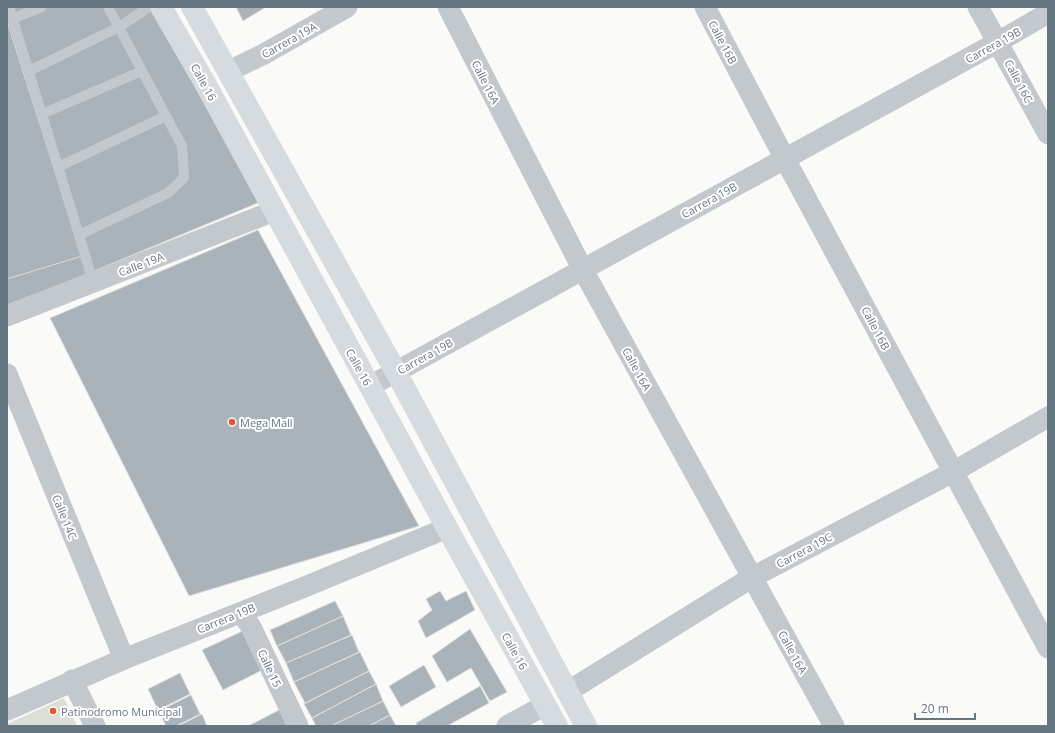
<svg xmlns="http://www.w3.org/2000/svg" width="1055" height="733" font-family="'Open Sans',sans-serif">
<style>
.green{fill:#dadfd7}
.building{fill:#aab3b9;stroke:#dcdcda}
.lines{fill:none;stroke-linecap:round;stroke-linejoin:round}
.lane{stroke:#c3c8cc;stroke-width:10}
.street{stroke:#c3c8cc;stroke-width:21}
.secondary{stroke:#d6dbdf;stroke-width:22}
.poi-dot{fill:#e4572e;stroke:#fff;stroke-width:1.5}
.labels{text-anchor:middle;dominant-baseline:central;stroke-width:4;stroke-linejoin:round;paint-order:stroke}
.street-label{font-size:11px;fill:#657683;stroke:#fff}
.poi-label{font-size:11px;fill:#657683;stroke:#fff;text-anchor:start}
</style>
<rect width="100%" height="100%" fill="#fafaf8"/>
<path class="green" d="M64,698L77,726H7V724Z"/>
<path class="building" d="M7,7H157L265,200L65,283L7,305Z
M236,7H266L243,21Z
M7,21L82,256L7,279Z
M258,230L419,526L189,596L50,318Z
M440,591L446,601L466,591L475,610L426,638L418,621L432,610L426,599Z
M335,601L343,616L277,646L270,630Z
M343,616L351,635L286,663L277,646Z
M247,629L268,667L223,690L202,650Z
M470,629L507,692L490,701L471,668L447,682L432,656Z
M352,635L359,652L294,682L286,663Z
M360,652L369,671L305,703L294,682Z
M424,665L436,687L401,707L389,686Z
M369,671L376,684L312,718L304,704Z
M180,673L190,694L158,710L148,689Z
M376,684L383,701L331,726H316L312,718Z
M480,686L489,703L447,726H417L416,723Z
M191,695L200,714L176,726H166L159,711Z
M383,701L390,715L369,726H331Z
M285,707L295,726H248Z
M202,714L207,726H178Z
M390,715L396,726H369Z"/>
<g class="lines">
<path class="lane" d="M9,7L79,235L168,193L184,178L182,146L108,7
M12,19L42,7
M29,71L119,27L149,7
M42,114L142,71
M58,167L166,116
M79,235L93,282"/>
<path class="street" d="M448,7L583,270L834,726
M705,7L785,159L1048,648
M978,7L1048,134
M229,71L264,54L347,7
M7,316L274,211
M7,374L124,659
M370,386L998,42L1048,13
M241,612L251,627L298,726
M72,680L95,726
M567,692L751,578L953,472L1048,417
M7,710L124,659L307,586L447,528
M507,726L545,705"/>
<path class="secondary" d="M161,7L205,83L447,528L557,726
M192,7L396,372L586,726"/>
</g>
<g class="poi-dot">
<circle cx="232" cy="422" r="4"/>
<circle cx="53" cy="711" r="4"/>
</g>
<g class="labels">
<g class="street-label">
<text transform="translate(289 40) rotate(-29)">Carrera 19A</text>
<text transform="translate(723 42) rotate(62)">Calle 16B</text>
<text transform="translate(993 45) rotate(-29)">Carrera 19B</text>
<text transform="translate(1019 81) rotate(62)">Calle 16C</text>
<text transform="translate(204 82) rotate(61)">Calle 16</text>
<text transform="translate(486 82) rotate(63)">Calle 16A</text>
<text transform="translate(709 200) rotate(-29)">Carrera 19B</text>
<text transform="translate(141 264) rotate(-21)">Calle 19A</text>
<text transform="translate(876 328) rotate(62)">Calle 16B</text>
<text transform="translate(425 356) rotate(-29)">Carrera 19B</text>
<text transform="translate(359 367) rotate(61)">Calle 16</text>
<text transform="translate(637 369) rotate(61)">Calle 16A</text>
<text transform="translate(65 517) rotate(68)">Calle 14C</text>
<text transform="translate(804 550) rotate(-28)">Carrera 19C</text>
<text transform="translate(226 618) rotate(-22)">Carrera 19B</text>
<text transform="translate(515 651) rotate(61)">Calle 16</text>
<text transform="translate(793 652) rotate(61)">Calle 16A</text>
<text transform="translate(270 668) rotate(65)">Calle 15</text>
</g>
<g class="poi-label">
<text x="240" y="422">Mega Mall</text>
<text x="61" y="711">Patinodromo Municipal</text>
</g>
</g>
<rect width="1055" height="733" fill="none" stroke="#657683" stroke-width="16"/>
<path d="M915 713v6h60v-6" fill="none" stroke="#657683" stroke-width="2"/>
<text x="921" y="713" font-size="12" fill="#657683" stroke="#ffffff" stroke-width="3" paint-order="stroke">20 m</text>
</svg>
